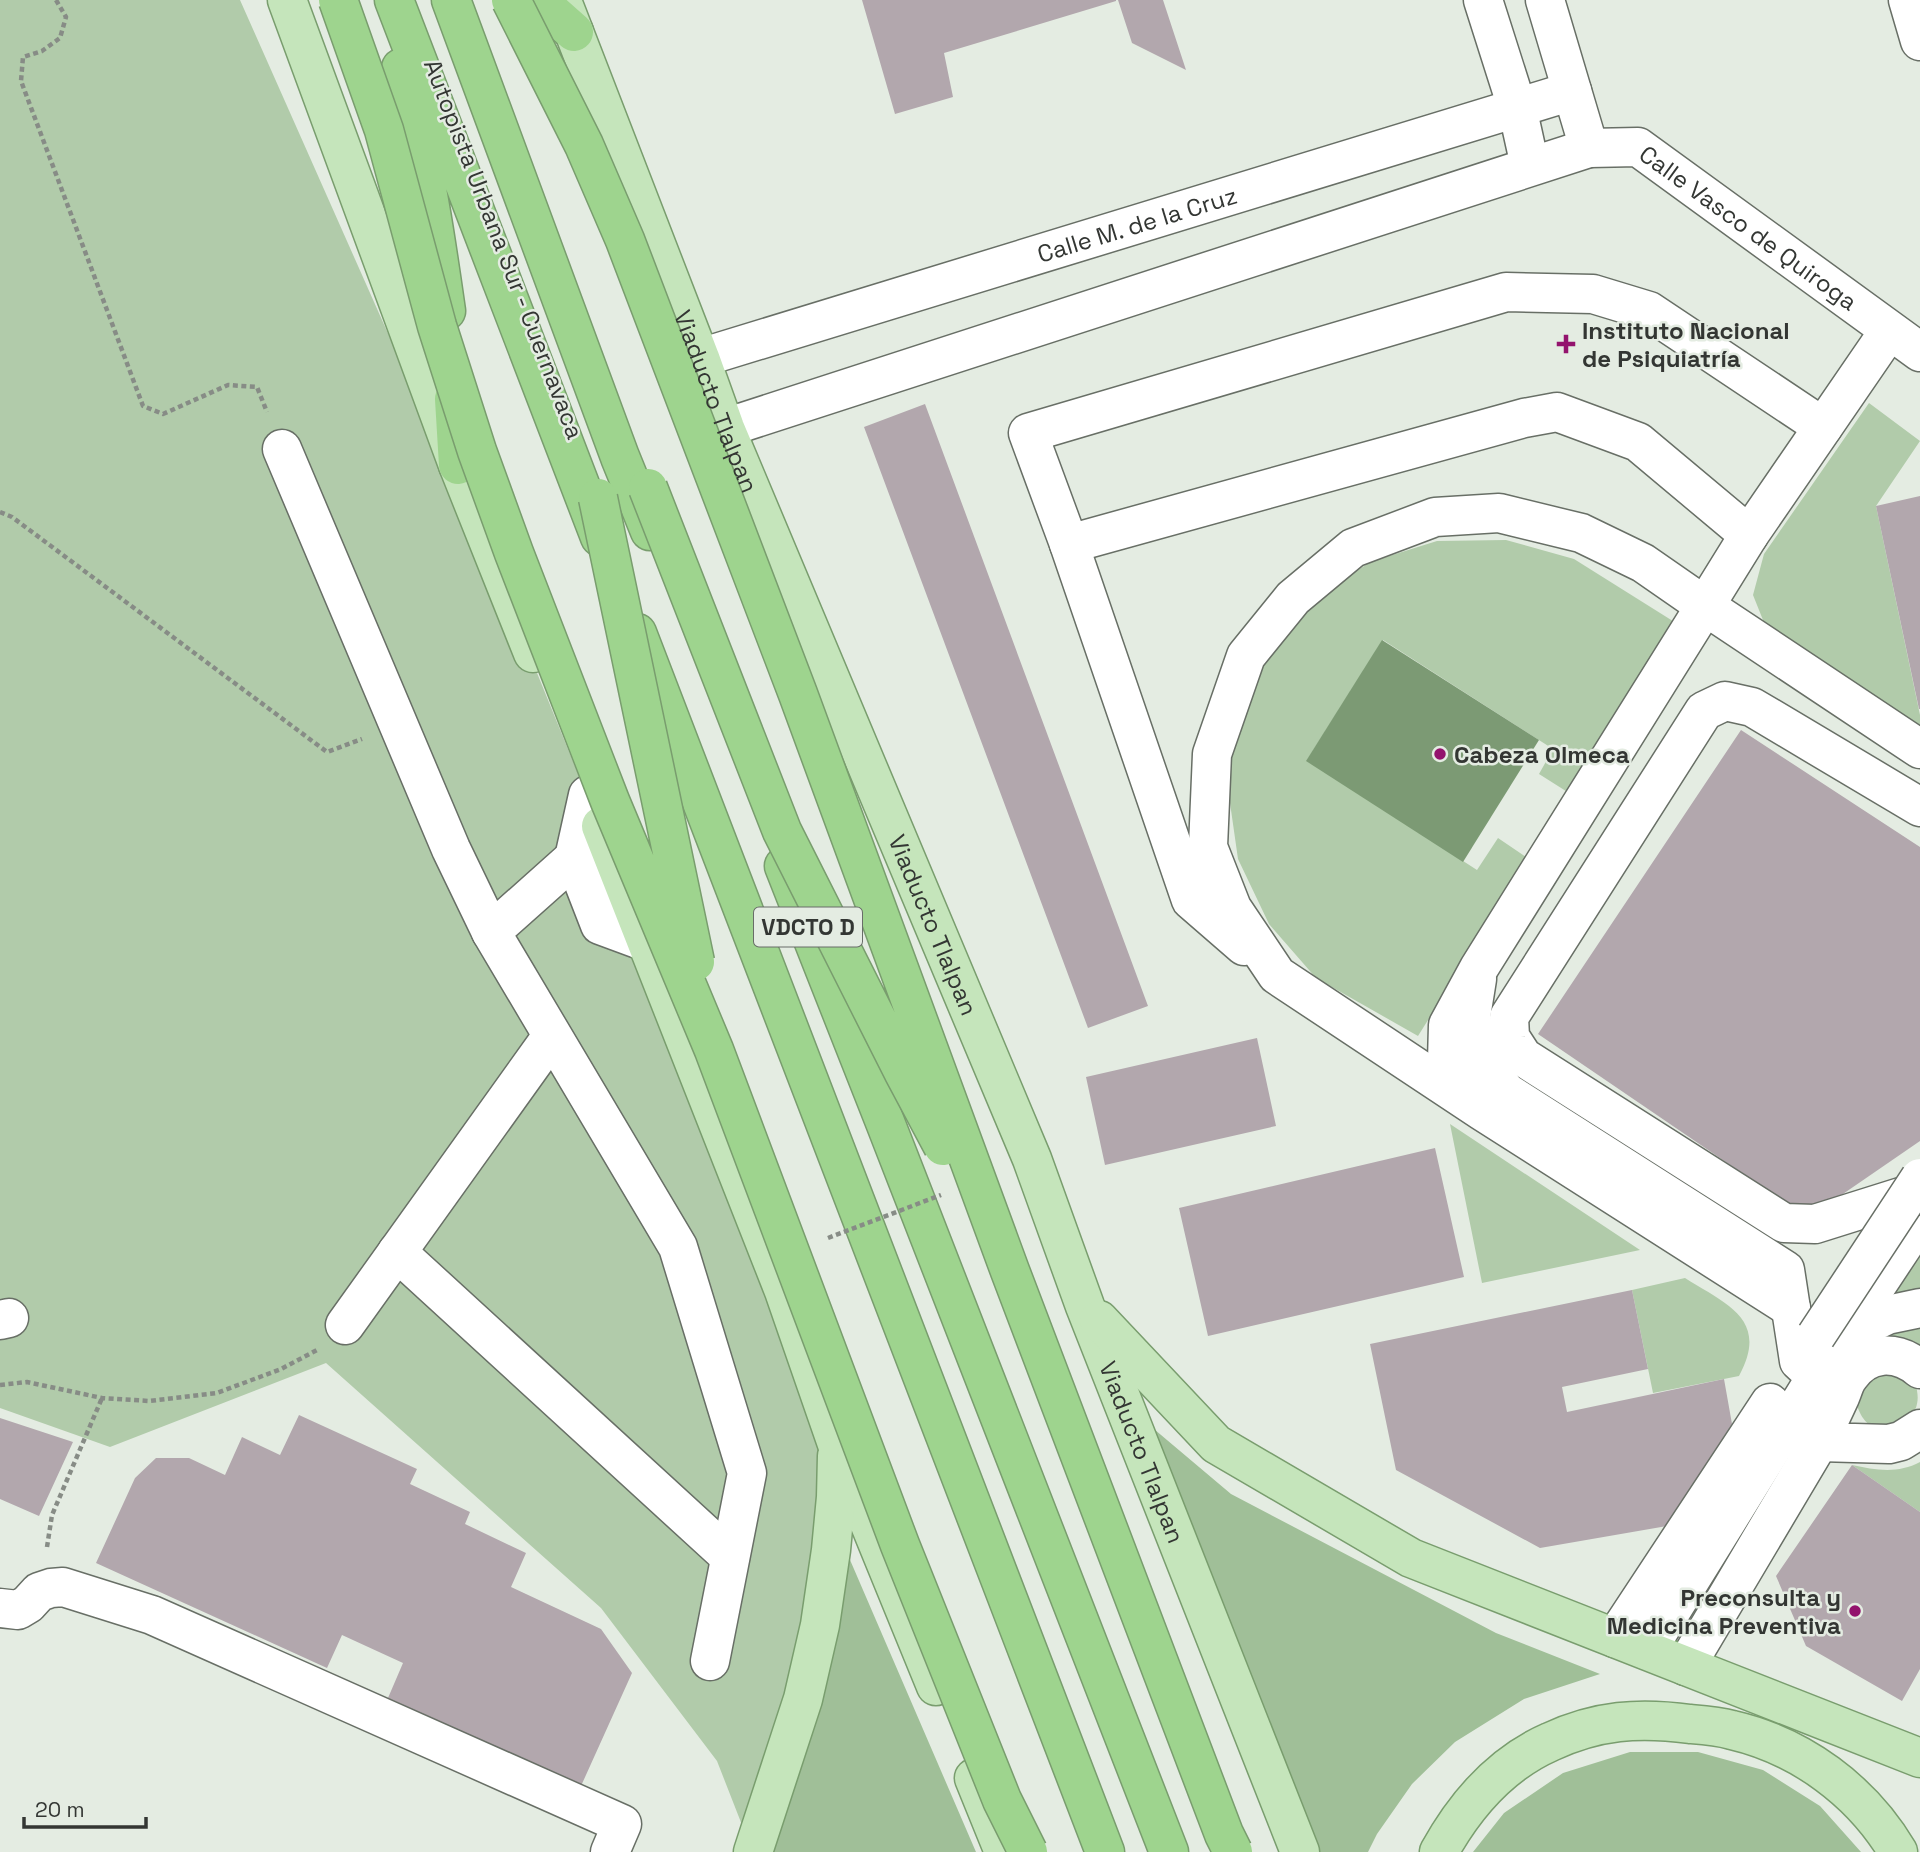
<svg xmlns="http://www.w3.org/2000/svg" width="1920" height="1852" font-family="'Space Grotesk',sans-serif">
<style>
.green{fill:#b1cbaa}
.forest{fill:#a0bf98}
.water{fill:#7c9a74}
.building{fill:#b2a7ad}
.lines{fill:none;stroke-linecap:round;stroke-linejoin:round}
.minor-casing{stroke:#686f66;stroke-width:41}
.major-casing{stroke:#799d6e;stroke-width:41}
.highway-casing{stroke:#799d6e;stroke-width:41}
.path{stroke:#878c86;stroke-width:4.5;stroke-dasharray:5 3.5;stroke-linecap:butt}
.minor{stroke:#fff;stroke-width:38}
.major{stroke:#c5e5bb;stroke-width:38}
.highway{stroke:#9ed48e;stroke-width:38}
.minor-bridge-casing{stroke:#686f66;stroke-width:41;stroke-linecap:butt}
.highway-bridge-casing{stroke:#799d6e;stroke-width:41;stroke-linecap:butt}
.path-bridge{stroke:#878c86;stroke-width:4.5;stroke-dasharray:5 3.5;stroke-linecap:butt}
.minor-bridge{stroke:#fff;stroke-width:38}
.highway-bridge{stroke:#9ed48e;stroke-width:38}
.poi-dot{fill:#93136d;stroke:#e4ece2;stroke-width:2.5}
.labels{text-anchor:middle;dominant-baseline:central;stroke-width:5;stroke-linejoin:round;paint-order:stroke}
.shield{fill:#e4ece2;stroke:#686d68;stroke-width:2}
.shield-label{font-size:23px;font-weight:bold;fill:#333633}
.street-label{font-size:24px;fill:#333633;stroke:#e4ece2}
.poi-label{font-size:24px;font-weight:bold;fill:#333633;stroke:#e4ece2;text-anchor:start}
</style>
<rect width="100%" height="100%" fill="#e4ece2"/>
<path class="green" d="M0,0H240L520,631L587,796L781,1292L833,1497L751,1848L717,1761L601,1608L326,1363L110,1447L0,1408Z
M1869,403L1920,441L1876,506L1920,715V736L1767,630L1753,595L1764,554Z
M1506,540L1574,559L1676,623L1569,793L1539,774L1553,749L1383,640L1307,760L1477,870L1498,838L1529,859L1418,1036L1316,978L1269,924L1238,859L1228,789L1237,718L1267,653L1312,601L1370,562L1437,541Z
M1450,1124L1640,1250L1482,1283Z
M1920,1238V1295L1879,1303Z
M1685,1278C1726,1304 1770,1319 1739,1376L1653,1393L1632,1290Z
M1920,1319V1347L1872,1334Z
M1881,1366L1915,1383C1920,1398 1918,1408 1909,1421C1900,1423 1887,1429 1879,1428C1864,1427 1857,1409 1855,1397Z
M1920,1462V1512L1852,1465C1875,1470 1898,1474 1920,1462Z"/>
<path class="forest" d="M1148,1424L1231,1494L1496,1633L1600,1674L1524,1699L1455,1742L1412,1784L1377,1834L1368,1852H1302Z
M841,1539L976,1852H772Z
M1630,1752H1698L1763,1770L1820,1806L1861,1852H1473L1504,1813L1563,1773Z"/>
<path class="water" d="M1382,640L1539,740L1463,862L1306,761Z"/>
<path class="building" d="M862,0H1116V1L944,53L953,97L895,114Z
M1118,0H1163L1186,70L1132,43Z
M925,404L1148,1006L1088,1028L864,427Z
M1920,496V709H1919L1876,506Z
M1741,730L1920,847V1141L1808,1218L1538,1034Z
M1257,1038L1276,1126L1105,1165L1086,1077Z
M1435,1148L1464,1277L1208,1336L1179,1208Z
M1632,1290L1648,1369L1562,1387L1567,1412L1724,1379L1732,1424L1667,1526L1540,1548L1396,1470L1370,1344Z
M299,1415L417,1469L410,1484L470,1512L465,1524L526,1553L511,1587L601,1629L632,1673L581,1786L388,1698L403,1663L342,1635L327,1668L96,1563L135,1478L156,1458H189L225,1475L242,1437L280,1455Z
M0,1418L73,1442L39,1516L0,1499Z
M1852,1465L1920,1512V1669L1902,1701L1806,1646L1776,1576Z"/>
<g class="lines">
<defs>
<g id="minor">
<path d="M1483,0L1517,107L1530,166"/>
<path d="M1545,0L1589,148"/>
<path d="M1908,0L1920,41"/>
<path id="s1" d="M700,358L1572,91"/>
<path id="s2" d="M725,428L1589,148L1638,147L1920,352"/>
<path d="M282,449L451,849L491,932"/>
<path d="M1069,544L1524,418L1557,412L1638,442L1749,535"/>
<path d="M588,795L574,858L600,925L646,942"/>
<path d="M1920,807L1752,707L1725,701L1704,711L1509,1017L1510,1037L1523,1057L1784,1223L1815,1224L1920,1191"/>
<path d="M574,858L491,932L678,1247L747,1473L710,1661"/>
<path d="M1244,946L1191,900L1069,544L1028,433L1506,292L1593,294L1649,311L1823,427"/>
<path d="M1477,979L1471,1017L1481,1060L1506,1092L1785,1270L1799,1361L1816,1377L1849,1376"/>
<path d="M1473,1098L1447,1061L1448,1025L1479,968L1705,606L1920,749"/>
<path d="M397,1252L730,1557"/>
<path d="M1791,1308L1482,1111L1277,975L1232,908L1208,847L1212,754L1246,656L1293,598L1353,548L1435,517L1499,513L1581,533L1643,563L1705,606L1749,535L1889,331"/>
<path d="M0,1320L9,1318"/>
<path d="M345,1325L552,1036"/>
<path d="M1845,1335L1887,1315L1920,1308"/>
<path d="M1920,1369C1897,1350 1867,1350 1849,1377C1845,1382 1843,1390 1840,1397C1833,1412 1826,1427 1819,1442L1889,1444L1901,1441L1920,1429"/>
<path d="M0,1608L18,1610L28,1604L39,1592L51,1588L63,1587L152,1615L622,1824L610,1852"/>
<path d="M1615,1638L1770,1403"/>
<path d="M1647,1650L1816,1377L1920,1220"/>
<path d="M1686,1666L1819,1442"/>
</g>
<g id="major">
<path d="M287,0L458,465L533,653"/>
<path id="s3" d="M562,1L700,358L725,428L1032,1159L1085,1306L1300,1852"/>
<path d="M601,826L784,1291L837,1444L936,1686"/>
<path d="M1099,1320L1216,1444L1411,1558L1920,1758"/>
<path d="M974,1778L1004,1852"/>
<path d="M753,1852L803,1699L820,1625L831,1550L836,1497L837,1456"/>
<path d="M1439,1852C1465,1805 1500,1764 1550,1742C1597,1720 1639,1717 1690,1724C1703,1725 1718,1726 1732,1730C1801,1746 1862,1791 1898,1852"/>
</g>
<path id="highway" d="M394,0L600,537
M451,0L620,457L650,531
M538,0L574,32
M401,68C405,100 415,131 422,163C432,212 439,262 446,311
M454,399L458,465
M637,633L1105,1852
M784,866L885,1122L1169,1852"/>
</defs>
<use href="#minor" class="minor-casing"/>
<use href="#major" class="major-casing"/>
<use href="#highway" class="highway-casing"/>
<path class="path" d="M56,0L66,17L60,38L42,51L23,57L21,81L143,406L163,414L228,385L257,387L267,412
M0,512L12,517L327,752L362,739
M0,1385L27,1382L102,1398L149,1401L217,1393L281,1369L317,1350
M47,1547L52,1515L102,1398"/>
<use href="#minor" class="minor"/>
<use href="#major" class="major"/>
<use href="#highway" class="highway"/>
<defs>
<path id="minor-bridge" d="M1816,1336L1920,1178"/>
<path id="highway-bridge" d="M338,0L384,130L437,326L477,451L514,553L610,801L714,1050L900,1545L1002,1800L1028,1852
M511,0L584,145L625,240L798,694L1010,1271L1224,1834L1233,1852
M648,488L782,831L903,1071L943,1146
M598,498L695,962"/>
</defs>
<use href="#minor-bridge" class="minor-bridge-casing"/>
<use href="#highway-bridge" class="highway-bridge-casing"/>
<path class="path-bridge" d="M828,1238L941,1195"/>
<use href="#minor-bridge" class="minor-bridge"/>
<use href="#highway-bridge" class="highway-bridge"/>
</g>
<g class="poi-dot">
<path d="M1562.5 333.5h7v7h7v7h-7v7h-7v-7h-7v-7h7z"/>
<circle cx="1440" cy="754" r="7"/>
<circle cx="1855" cy="1611" r="7"/>
</g>
<g class="labels">
<rect class="shield" x="754" y="907.5" width="108" height="39" rx="5"/>
<g class="shield-label">
<text x="808" y="927">VDCTO D</text>
</g>
<g class="street-label">
<text stroke="none"><textPath href="#s1" startOffset="457">Calle M. de la Cruz</textPath></text>
<text stroke="none"><textPath href="#s2" startOffset="1094">Calle Vasco de Quiroga</textPath></text>
<text transform="translate(504 249) rotate(69)">Autopista Urbana Sur - Cuernavaca</text>
<text stroke="none"><textPath href="#s3" startOffset="429">Viaducto Tlalpan</textPath></text>
<text stroke="none"><textPath href="#s3" startOffset="996">Viaducto Tlalpan</textPath></text>
<text stroke="none"><textPath href="#s3" startOffset="1563">Viaducto Tlalpan</textPath></text>
</g>
<g class="poi-label">
<text x="1582" y="330">Instituto Nacional<tspan x="1582" dy="28">de Psiquiatría</tspan></text>
<text x="1454" y="754">Cabeza Olmeca</text>
<text x="1841" y="1597" text-anchor="end">Preconsulta y<tspan x="1841" dy="28">Medicina Preventiva</tspan></text>
</g>
</g>
<path d="M24 1817v10h122v-10" fill="none" stroke="#333633" stroke-width="3.5"/>
<text x="35" y="1817" font-size="21" fill="#333633" stroke="#e4ece2" stroke-width="5" paint-order="stroke">20 m</text>
</svg>
